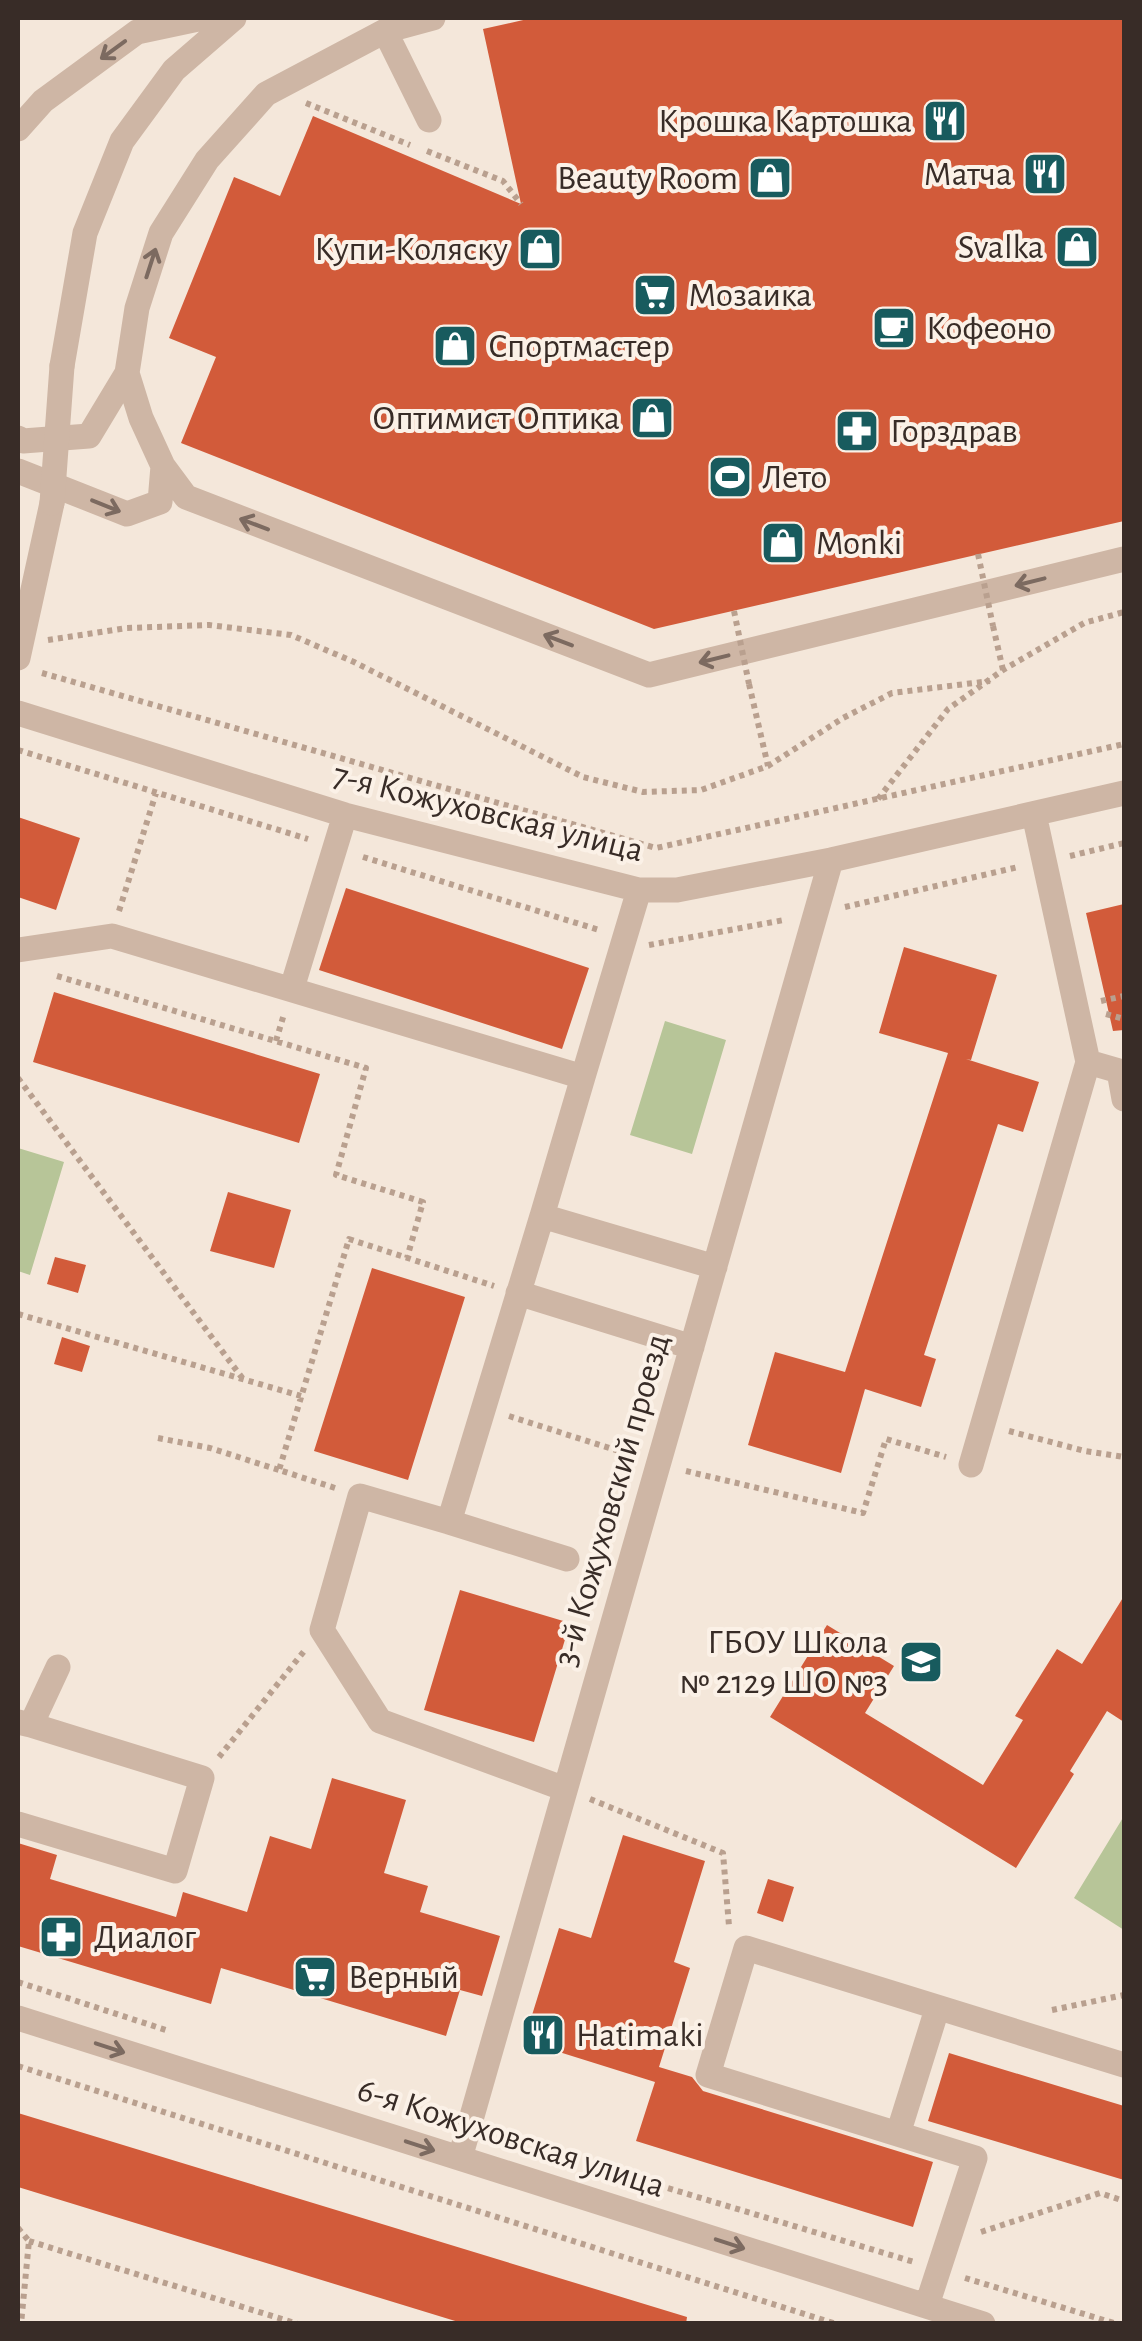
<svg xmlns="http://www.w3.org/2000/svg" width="1142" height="2341" font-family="'Alegreya Sans',sans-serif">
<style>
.green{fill:#b7c598}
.building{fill:#d25b3a}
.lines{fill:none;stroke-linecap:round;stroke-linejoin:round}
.path{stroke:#b9a08f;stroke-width:6;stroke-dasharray:5 5;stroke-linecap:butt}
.minor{stroke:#ceb6a5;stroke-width:25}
.path-bridge{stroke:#b9a08f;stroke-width:6;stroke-dasharray:5 5;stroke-linecap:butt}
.minor-bridge{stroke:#ceb6a5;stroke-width:25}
.oneway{stroke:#7c6a60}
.labels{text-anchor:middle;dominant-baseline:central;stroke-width:8;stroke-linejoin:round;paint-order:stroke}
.poi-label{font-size:35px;fill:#382c27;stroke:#fbf1e7;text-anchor:start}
.street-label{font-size:35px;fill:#382c27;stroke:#fbf1e7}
</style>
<rect width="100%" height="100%" fill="#f4e7da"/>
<path class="green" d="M665,1021L726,1040L692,1154L630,1135Z
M18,1148L64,1162L30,1275L18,1271Z
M1124,1816V1930L1074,1898Z"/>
<path class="building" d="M532,18H1124V521L654,629L181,443L216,357L169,338L234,177L280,196L313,116L521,204L483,29Z
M18,817L80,838L56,910L18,897Z
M346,888L589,968L562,1049L319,970Z
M1124,904V1030L1113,1031L1086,913Z
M904,947L997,975L971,1060L966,1059L1039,1082L1023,1132L998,1124L924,1355L936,1359L921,1407L865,1389L841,1473L748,1445L775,1352L845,1372L948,1053L879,1033Z
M54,992L320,1074L299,1143L33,1062Z
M228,1192L291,1210L274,1268L210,1251Z
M55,1257L86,1265L78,1293L47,1284Z
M372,1268L465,1297L408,1480L314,1451Z
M62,1337L90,1346L82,1372L54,1364Z
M460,1590L570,1623L534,1742L424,1710Z
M1124,1596V1722L1107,1711L1070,1771L1074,1774L1016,1868L770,1717L827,1625L894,1666L865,1713L983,1785L1023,1720L1015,1716L1057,1649L1082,1664Z
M332,1778L406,1800L384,1873L428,1886L420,1912L500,1936L482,1996L460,1990L446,2036L221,1968L211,2004L18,1946V1843L57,1855L50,1879L176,1917L183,1892L247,1912L270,1836L311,1849Z
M623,1835L705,1861L674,1962L690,1968L659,2067L692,2077L703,2091L933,2162L913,2227L636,2141L655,2082L524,2041L559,1928L591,1938Z
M768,1879L794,1887L783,1922L757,1913Z
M949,2053L1124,2106V2180L928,2121Z
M18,2113L687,2317L686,2324H465L18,2187Z"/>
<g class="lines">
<path class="path" d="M306,103L410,145
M427,151L503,181L521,204
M993,626L1003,670
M48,640L127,628L209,625L291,635L354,662L583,777L643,792L701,790L768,766L843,718L892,693L990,681
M42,673L656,848L1124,744
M749,684L768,766
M18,750L308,839
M878,799L948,709L1003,670L1084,623L1124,612
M1070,856L1124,843
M363,857L599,930
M845,907L1018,867
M119,911L156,793
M649,945L784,920
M57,976L366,1068L336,1175L423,1202L407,1258
M1101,1001L1124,996
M1106,1014L1124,1019
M276,1041L284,1014
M18,1078L243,1379
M18,1314L301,1396
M509,1416L631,1455
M1009,1431L1085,1451L1124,1457
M158,1438L210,1448L279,1470
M686,1471L863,1513L886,1439L946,1457
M335,1488L279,1470L349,1239L494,1286
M219,1757L305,1650
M590,1799L723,1853L729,1926
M18,1982L169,2031
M1052,2010L1124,1995
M18,2066L836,2324
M601,2168L914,2262
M18,2228L29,2241L21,2324
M981,2232L1100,2193L1124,2201
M29,2241L298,2324
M965,2278L1117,2324"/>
<path class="minor" d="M433,18L385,31L266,94L207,160L161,233L137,308L127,373L141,418L163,466L186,497L649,675L1124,559
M385,31L429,120
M18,129L43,101L137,32L203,18
M62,366L85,233L122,141L174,70L234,18
M18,438L23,441L89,436L127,373
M18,471L127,514L160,502L163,466
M18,658L52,503
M18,713L345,815L639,890H677L831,860L1124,793
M18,950L112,936L583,1077L639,890
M292,988L345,815
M1088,1062L1119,1071L1124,1099
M583,1077L542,1216L715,1267
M542,1216L449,1522L360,1496L322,1630L380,1721L565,1789
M518,1293L692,1347
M971,1465L1088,1062L1034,814
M449,1522L567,1559
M18,1722L31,1725L58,1667
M18,1824L175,1871L202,1778L31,1725
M18,2018L983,2324
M898,2134L937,2009
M460,2158L831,860
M927,2305L975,2158L708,2075L746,1948L1124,2065"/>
<path class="path-bridge" d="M978,554L993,626
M734,611L749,684"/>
<path class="minor-bridge" d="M52,503L62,366"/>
</g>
<defs><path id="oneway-shaft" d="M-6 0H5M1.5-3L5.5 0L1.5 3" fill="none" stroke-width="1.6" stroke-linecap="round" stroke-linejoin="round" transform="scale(2.5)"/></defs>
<g class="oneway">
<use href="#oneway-shaft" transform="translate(113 50) rotate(144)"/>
<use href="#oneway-shaft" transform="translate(151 263) rotate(-72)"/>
<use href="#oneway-shaft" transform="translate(106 506) rotate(22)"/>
<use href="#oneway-shaft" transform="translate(254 524) rotate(-159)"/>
<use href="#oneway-shaft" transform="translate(1030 582) rotate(166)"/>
<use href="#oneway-shaft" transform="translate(558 640) rotate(-159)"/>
<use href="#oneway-shaft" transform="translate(714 659) rotate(166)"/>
<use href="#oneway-shaft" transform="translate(110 2048) rotate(18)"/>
<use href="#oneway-shaft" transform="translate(420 2146) rotate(18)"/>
<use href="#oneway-shaft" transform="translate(730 2244) rotate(18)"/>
</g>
<defs>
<symbol id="restaurant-square" viewBox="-11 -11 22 22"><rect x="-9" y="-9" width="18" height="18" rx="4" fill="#185b5e" stroke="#fbf1e7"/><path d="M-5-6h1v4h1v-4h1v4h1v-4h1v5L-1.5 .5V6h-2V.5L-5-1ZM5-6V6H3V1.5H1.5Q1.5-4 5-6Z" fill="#fff"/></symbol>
<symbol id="shop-square" viewBox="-11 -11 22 22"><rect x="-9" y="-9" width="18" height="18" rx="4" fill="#185b5e" stroke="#fbf1e7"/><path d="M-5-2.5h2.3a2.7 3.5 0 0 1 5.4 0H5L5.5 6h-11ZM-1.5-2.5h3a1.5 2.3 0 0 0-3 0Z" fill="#fff"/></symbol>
<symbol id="supermarket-square" viewBox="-11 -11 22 22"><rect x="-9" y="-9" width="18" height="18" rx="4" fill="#185b5e" stroke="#fbf1e7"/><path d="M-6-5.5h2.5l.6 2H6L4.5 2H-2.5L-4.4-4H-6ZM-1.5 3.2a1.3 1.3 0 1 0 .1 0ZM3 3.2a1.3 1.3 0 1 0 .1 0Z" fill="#fff"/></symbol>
<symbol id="cafe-square" viewBox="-11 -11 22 22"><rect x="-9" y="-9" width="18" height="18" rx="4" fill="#185b5e" stroke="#fbf1e7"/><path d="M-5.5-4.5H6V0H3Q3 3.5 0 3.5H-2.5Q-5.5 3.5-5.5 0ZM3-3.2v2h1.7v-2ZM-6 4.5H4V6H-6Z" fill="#fff"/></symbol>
<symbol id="pharmacy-square" viewBox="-11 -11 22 22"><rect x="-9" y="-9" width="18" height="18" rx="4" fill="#185b5e" stroke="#fbf1e7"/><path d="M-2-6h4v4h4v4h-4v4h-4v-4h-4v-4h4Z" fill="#fff"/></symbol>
<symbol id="stadium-square" viewBox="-11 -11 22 22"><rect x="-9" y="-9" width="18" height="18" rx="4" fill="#185b5e" stroke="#fbf1e7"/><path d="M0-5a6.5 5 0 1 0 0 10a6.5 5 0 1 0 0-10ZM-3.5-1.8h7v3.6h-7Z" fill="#fff"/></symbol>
<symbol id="school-square" viewBox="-11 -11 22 22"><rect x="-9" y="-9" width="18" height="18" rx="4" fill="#185b5e" stroke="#fbf1e7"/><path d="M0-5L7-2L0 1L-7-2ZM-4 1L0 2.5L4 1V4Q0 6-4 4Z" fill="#fff"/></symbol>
</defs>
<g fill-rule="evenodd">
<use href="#restaurant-square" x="920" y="96" width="50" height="50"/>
<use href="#restaurant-square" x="1020" y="149" width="50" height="50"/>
<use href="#shop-square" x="745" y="153" width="50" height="50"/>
<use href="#shop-square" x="1052" y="222" width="50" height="50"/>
<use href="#shop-square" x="515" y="224" width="50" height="50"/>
<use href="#supermarket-square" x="630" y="270" width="50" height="50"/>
<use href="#cafe-square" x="869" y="303" width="50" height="50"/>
<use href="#shop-square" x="430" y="321" width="50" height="50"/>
<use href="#shop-square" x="627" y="393" width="50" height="50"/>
<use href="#pharmacy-square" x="832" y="406" width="50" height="50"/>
<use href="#stadium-square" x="705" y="452" width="50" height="50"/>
<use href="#shop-square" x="758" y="518" width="50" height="50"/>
<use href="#school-square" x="896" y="1637" width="50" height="50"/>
<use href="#pharmacy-square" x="36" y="1912" width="50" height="50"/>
<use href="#supermarket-square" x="290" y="1952" width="50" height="50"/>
<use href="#restaurant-square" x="518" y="2010" width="50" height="50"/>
</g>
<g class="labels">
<g class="poi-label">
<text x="912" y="121" text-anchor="end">Крошка Картошка</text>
<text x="1012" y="174" text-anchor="end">Матча</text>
<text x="738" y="178" text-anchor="end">Beauty Room</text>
<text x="1044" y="247" text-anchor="end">Svalka</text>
<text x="508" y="249" text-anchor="end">Купи-Коляску</text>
<text x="688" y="295">Мозаика</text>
<text x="926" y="328">Кофеоно</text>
<text x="488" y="346">Спортмастер</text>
<text x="620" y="418" text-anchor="end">Оптимист Оптика</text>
<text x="890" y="431">Горздрав</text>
<text x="762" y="477">Лето</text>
<text x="816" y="543">Monki</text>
<text x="888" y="1642" text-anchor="end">ГБОУ Школа<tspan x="888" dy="40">№ 2129 ШО №3</tspan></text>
<text x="94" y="1937">Диалог</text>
<text x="348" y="1977">Верный</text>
<text x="576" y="2035">Hatimaki</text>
</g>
<g class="street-label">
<text transform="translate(488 813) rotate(14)">7-я Кожуховская улица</text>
<text transform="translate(612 1500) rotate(-74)">3-й Кожуховский проезд</text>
<text transform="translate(511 2138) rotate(18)">6-я Кожуховская улица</text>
</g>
</g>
<rect width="1142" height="2341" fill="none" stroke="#382c27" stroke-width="40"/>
</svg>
